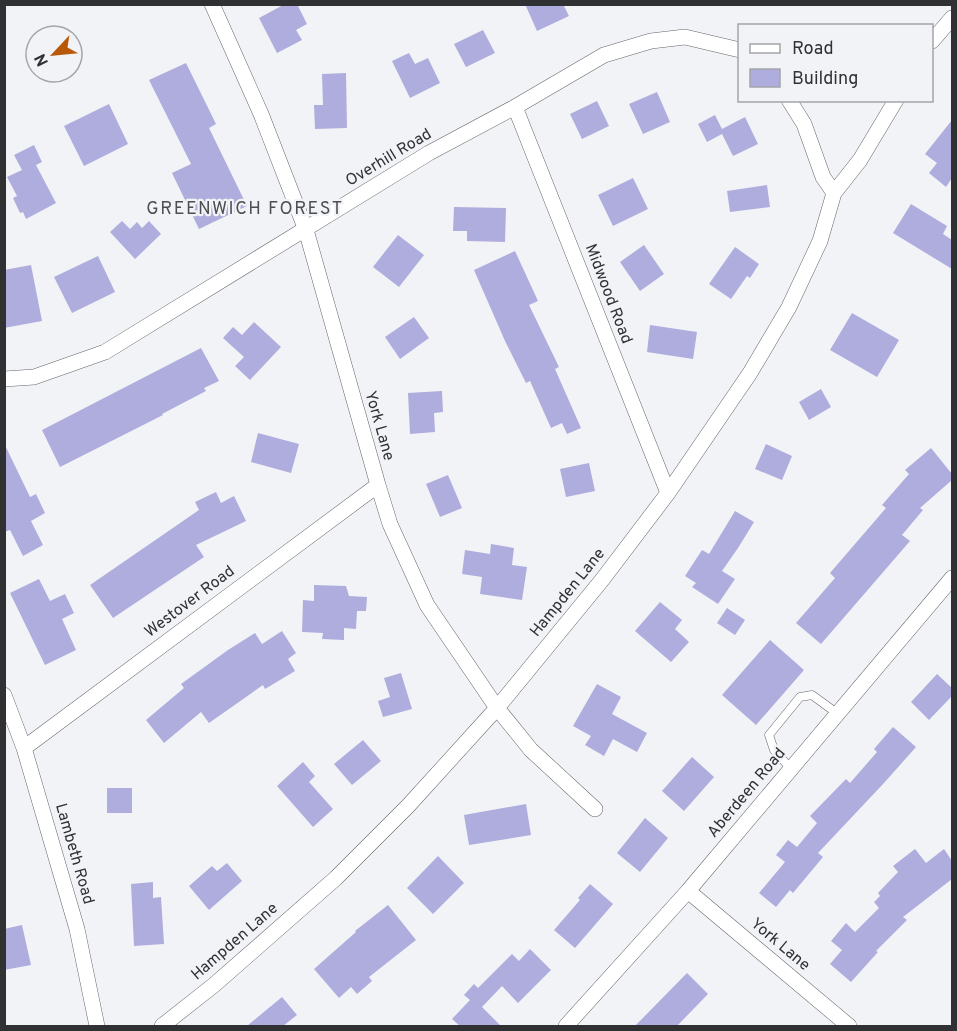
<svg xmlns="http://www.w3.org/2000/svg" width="957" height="1031" font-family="Overpass,sans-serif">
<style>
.building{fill:#afaddd}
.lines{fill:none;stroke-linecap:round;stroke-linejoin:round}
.lane-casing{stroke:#66676b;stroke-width:9}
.street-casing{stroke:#66676b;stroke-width:16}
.lane{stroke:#fff;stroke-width:8}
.street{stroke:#fff;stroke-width:15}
.labels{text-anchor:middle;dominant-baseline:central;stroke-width:4.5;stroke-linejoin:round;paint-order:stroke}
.street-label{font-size:16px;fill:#303133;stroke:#f1f3f7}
.neighbourhood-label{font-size:18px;letter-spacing:1.5px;fill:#4d4e52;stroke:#f1f3f7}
</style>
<rect width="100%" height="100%" fill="#f1f3f7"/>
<path class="building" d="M285,4H297L307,24L296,30L302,40L277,53L259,18Z
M525,4H563L569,16L537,31Z
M483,30L495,53L466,67L454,44Z
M409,53L415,64L428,58L440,83L410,98L392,61Z
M186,63L216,124L209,128L247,206L199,229L172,173L191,164L149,80Z
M346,73L347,128L315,129L314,105H323L322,74Z
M657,92L670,122L643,134L629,104Z
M597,101L609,126L582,139L570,114Z
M109,104L128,144L84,166L64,126Z
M715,115L722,129L745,117L758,144L733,156L722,134L707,142L698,124Z
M952,120V178L946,187L929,173L937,163L925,154Z
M34,145L42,162L36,165L56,203L26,219L23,212L20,213L13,198L17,196L7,177L22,170L14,155Z
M633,178L648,209L613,226L598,195Z
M767,185L770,207L730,212L727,191Z
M911,204L947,226L943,234L952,240V269L893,233Z
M454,207L506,208L505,242L467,241V231H453Z
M122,221L130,229L137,222L142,228L149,221L161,234L135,259L110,232Z
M398,235L424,255L399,287L373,267Z
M644,245L664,274L640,291L620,262Z
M735,247L759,264L750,278L747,276L731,299L709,284Z
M515,251L538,301L529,305L559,367L555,369L581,428L567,434L562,423L551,428L530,381L526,383L505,341L474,270Z
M98,256L115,292L72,313L54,277Z
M31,265L42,321L4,328V270Z
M852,313L899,340L877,377L830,350Z
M414,317L429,338L400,359L385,337Z
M254,322L281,347L250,380L235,366L244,357L223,338L233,327L242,335Z
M650,325L697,332L693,359L647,352Z
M201,348L219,381L204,388L206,391L162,414L163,415L60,467L42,430Z
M821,389L831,407L809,420L799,402Z
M442,391L443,412L434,413L435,432L410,434L408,393Z
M258,433L299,444L291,473L251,462Z
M4,443L30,497L36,494L45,513L31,521L43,545L23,556L10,530L4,532Z
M766,444L792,456L782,480L755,469Z
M931,448L952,474V480L920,508L923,510L902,535L910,541L821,644L796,623L835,578L830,573L886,508L882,505L909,474L905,470Z
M589,463L595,491L566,497L560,469Z
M448,475L462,508L440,517L426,484Z
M216,492L221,503L234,496L246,521L196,545L204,557L113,618L90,585L199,510L195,502Z
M735,511L754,522L738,548L722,571L735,579L718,604L692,587L696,583L685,576L702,550L709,554Z
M491,544L514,548L512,565L527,567L522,600L480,594L482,577L462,574L465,550L490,554Z
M39,579L50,601L65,594L74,613L62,619L76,650L45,665L10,593Z
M314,585L346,586L349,596L367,597L366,611H357L356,629L344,628V640L322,639L323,633L302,632L303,600L314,601Z
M660,602L682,620L675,629L689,642L671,662L635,631Z
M727,608L745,620L735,635L717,623Z
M282,631L296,653L288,659L295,671L265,689L263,685L209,723L201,712L164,743L146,720L184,688L181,684L228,650L255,633L262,644Z
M770,640L804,670L756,725L722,695Z
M401,673L412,709L383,717L378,701L390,697L384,678Z
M937,674L952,688V696L929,720L911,702Z
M597,684L621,697L612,714L647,733L637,752L613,739L604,756L585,745L591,736L573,726Z
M893,727L916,747L884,783L818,853L823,857L793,893L790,890L776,907L759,893L785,862L776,855L788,840L797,847L817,823L810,816L846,779L850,783L877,752L874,749Z
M363,740L381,761L352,785L334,764Z
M692,757L714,777L684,811L662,791Z
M303,762L315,776L309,782L333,809L313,827L277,786Z
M107,788H132V813H107Z
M526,804L531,835L469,845L464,815Z
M645,818L668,838L640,872L617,853Z
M915,849L926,863L944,849L952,861V879L903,917L907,920L876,951L878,952L851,982L830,964L842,950L831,941L846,923L855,932L879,908L874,902L880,896L878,893L898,872L893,866Z
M438,856L464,883L433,914L407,888Z
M227,863L242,881L209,910L189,886L212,866L217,871Z
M153,882V898L161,897L164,944L134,946L131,884Z
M590,884L613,904L575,948L554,930L580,900L578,898Z
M388,905L416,940L369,977L372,981L357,994L351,987L339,998L314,969L356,932L355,931Z
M22,925L31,965L4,970V929Z
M530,949L551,970L518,1003L502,986L482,1007L501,1026H460L452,1019L470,1000L464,995L474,984L478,988L512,954L519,961Z
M687,973L708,994L677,1026H635Z
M282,997L297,1015L283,1026H247Z"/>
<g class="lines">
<defs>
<path id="lane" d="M791,769L774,750L769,735L800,697L812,695L838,714"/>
<path id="street" d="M212,4L261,114L306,230L378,485L390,524L427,605L497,708L531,750L595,809
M932,41L952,18
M789,100L804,124L823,177L834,193
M515,107L668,493
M4,379L34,377L105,352L429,153L515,107L604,55L651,41L685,37L740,50
M4,695L24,748L77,929L97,1026
M24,748L378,485
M688,891L849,1026
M162,1026L214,985L336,878L408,806L497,708L602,580L668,493L750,373L789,307L820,241L834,193L860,160L896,100
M566,1026L688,891L952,578"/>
</defs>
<use href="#lane" class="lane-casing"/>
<use href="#street" class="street-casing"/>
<use href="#lane" class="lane"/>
<use href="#street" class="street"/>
</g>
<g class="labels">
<g class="street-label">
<text transform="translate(389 158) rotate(-31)">Overhill Road</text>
<text transform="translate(608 294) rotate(69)">Midwood Road</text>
<text transform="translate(379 426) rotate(74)">York Lane</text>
<text transform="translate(568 593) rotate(-51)">Hampden Lane</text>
<text transform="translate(190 602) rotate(-37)">Westover Road</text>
<text transform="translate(747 793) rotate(-50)">Aberdeen Road</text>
<text transform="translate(74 854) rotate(74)">Lambeth Road</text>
<text transform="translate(235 942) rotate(-41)">Hampden Lane</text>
<text transform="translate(780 945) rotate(40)">York Lane</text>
</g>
<g class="neighbourhood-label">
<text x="245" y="209">GREENWICH FOREST</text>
</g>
</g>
<rect width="957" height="1031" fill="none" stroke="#303133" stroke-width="12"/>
<rect x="738" y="24" width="195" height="78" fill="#f1f3f7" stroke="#a4a5a9" stroke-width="1.5"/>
<rect x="750" y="44" width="30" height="9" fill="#ffffff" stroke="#a4a5a9" stroke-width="1.5"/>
<text x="792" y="54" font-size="18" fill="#303133">Road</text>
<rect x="750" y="69" width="30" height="18" fill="#afaddd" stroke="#a4a5a9" stroke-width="1.5"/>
<text x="792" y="84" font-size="18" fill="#303133">Building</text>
<g transform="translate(54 54) rotate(244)"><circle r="28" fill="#f1f3f7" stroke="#a4a5a9" stroke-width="1.5"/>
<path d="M0-4.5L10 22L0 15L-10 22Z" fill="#b75909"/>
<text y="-9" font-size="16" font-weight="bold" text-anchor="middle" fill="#303133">N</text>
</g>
</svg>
